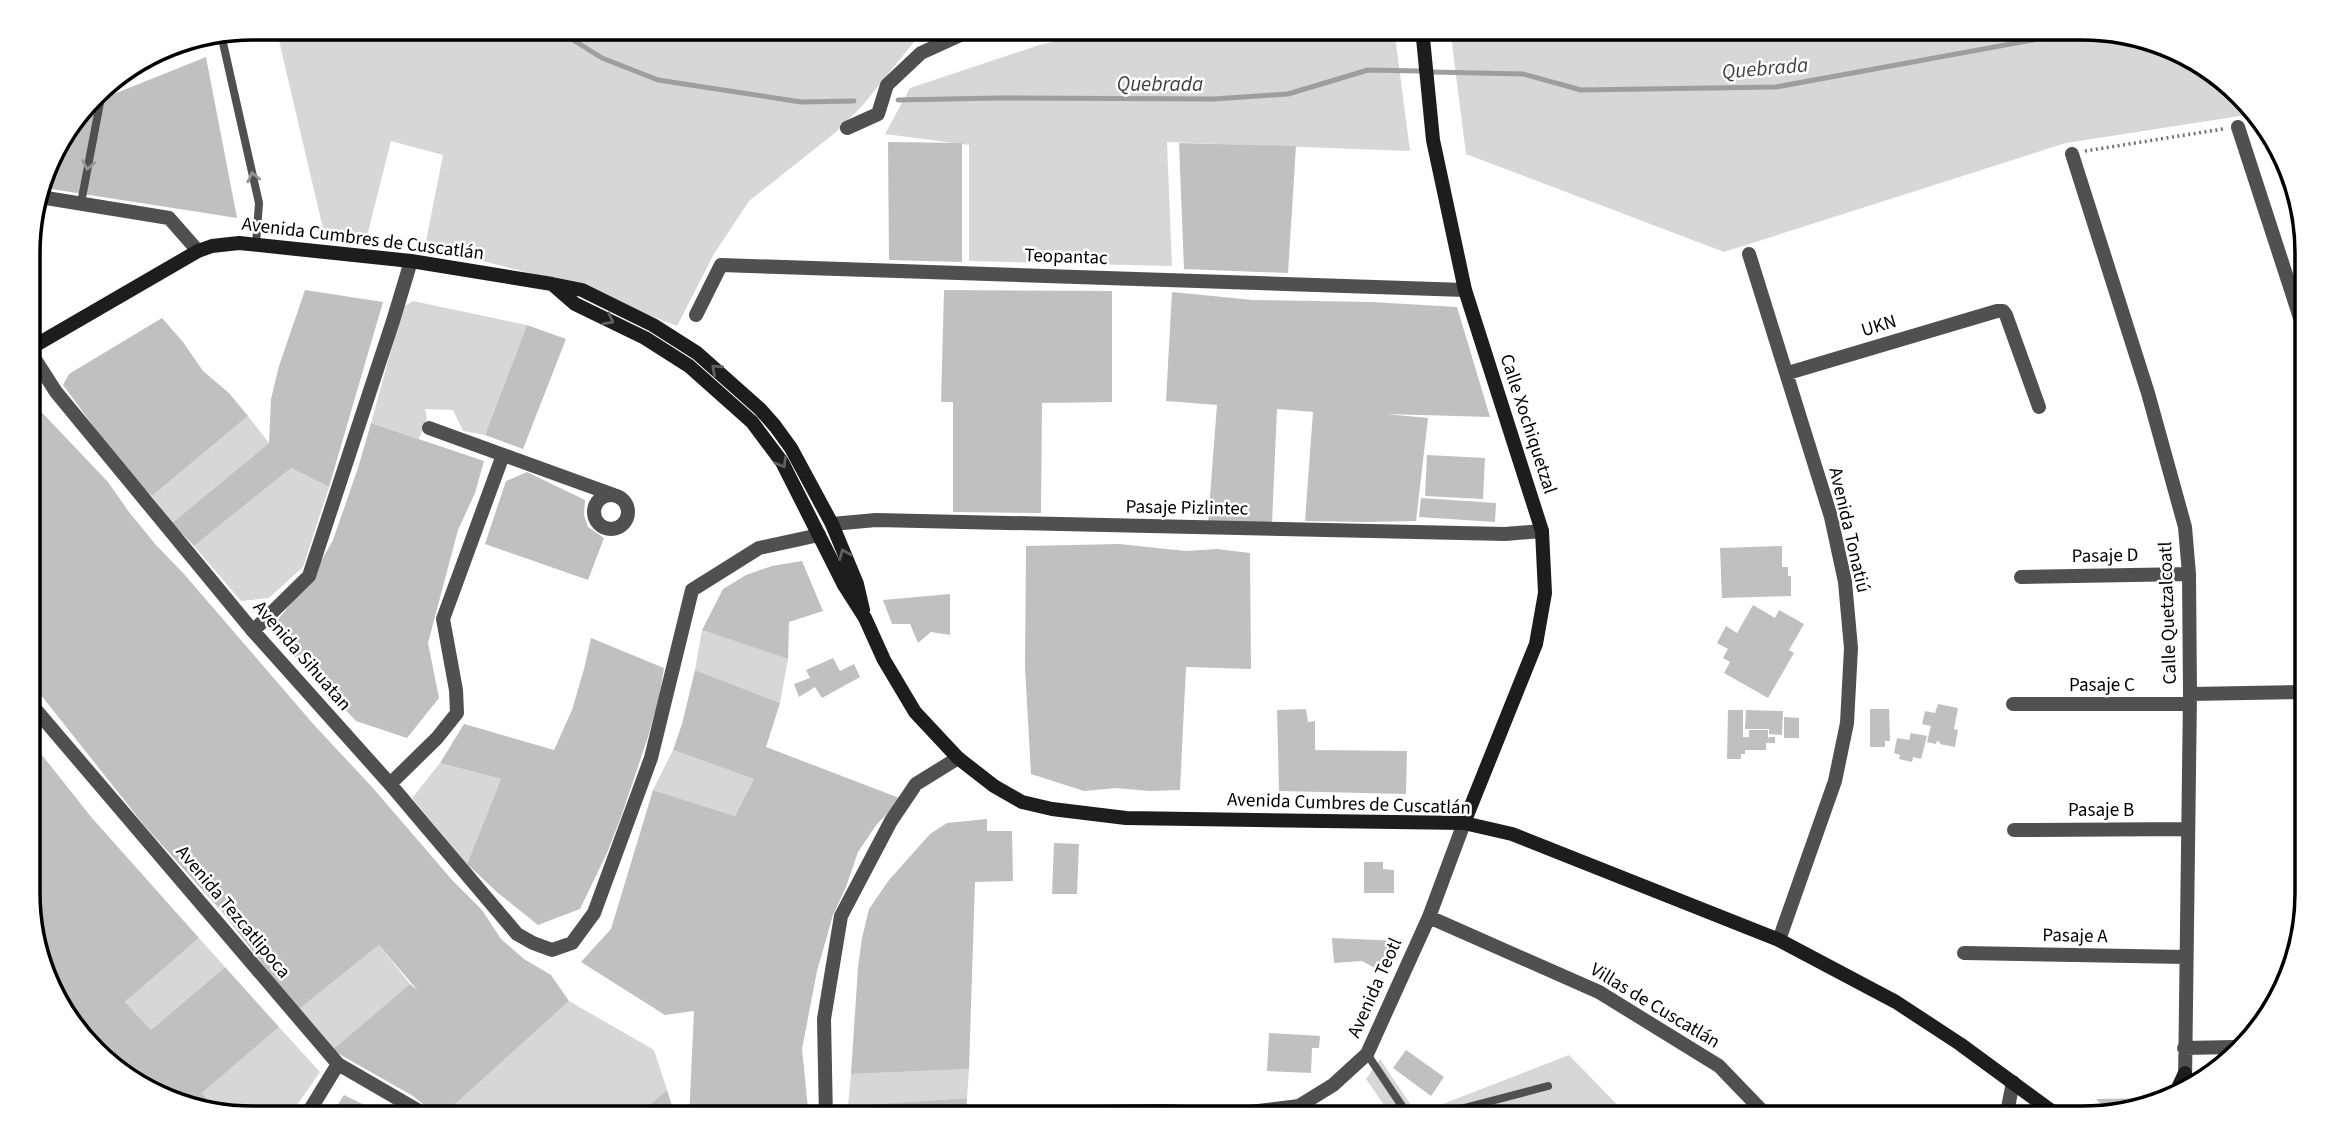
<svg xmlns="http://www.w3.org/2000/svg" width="2335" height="1146" font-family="'Source Sans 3',sans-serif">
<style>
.green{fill:#d7d7d7}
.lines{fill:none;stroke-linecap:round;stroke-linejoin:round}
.stream{stroke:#9e9e9e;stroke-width:5}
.building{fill:#c0c0c0}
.path{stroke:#727272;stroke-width:3.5;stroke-dasharray:2 3.5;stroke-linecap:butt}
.service{stroke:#505050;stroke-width:8}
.minor{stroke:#505050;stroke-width:14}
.secondary{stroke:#1d1d1d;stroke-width:14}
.oneway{stroke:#969696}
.oneway2{stroke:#616161}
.labels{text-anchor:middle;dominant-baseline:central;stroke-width:5;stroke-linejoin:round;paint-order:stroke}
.street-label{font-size:19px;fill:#000;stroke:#fff}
.water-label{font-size:21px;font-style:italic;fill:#3f3f3f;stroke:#fff}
.rim{fill:none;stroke:#000;stroke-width:3.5}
</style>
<rect width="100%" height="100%" fill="#fff"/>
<path class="green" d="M276,28H943L918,37L863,105L836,132L749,201L714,254L677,326L564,282L425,246L443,155L391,141L365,244L325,237Z
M1116,28H1394L1410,151L1167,142L1172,266L969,261V145L885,134L910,88L1039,45Z
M1450,28H2082L2181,51L2253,114L2066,143L1724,252L1466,154Z
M413,301L527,325L485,435L463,431L453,410L425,409L427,418L419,439L371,423L403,307Z
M248,416L269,443L172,523L152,496Z
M291,468L329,487L303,567L269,598L241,601L194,546Z
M702,630L788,659L780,703L695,670Z
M673,750L754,779L735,816L653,790Z
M440,763L501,779L467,864L412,798Z
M199,938L225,967L151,1030L125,1002Z
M379,945L410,984L332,1050L298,1010Z
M569,1001L654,1050L667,1090L634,1118H440Z
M279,1027L320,1072L288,1118H253L217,1110L202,1093Z
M1569,1055L1630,1118H1393L1366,1079L1380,1059L1417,1114Z
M969,1069L967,1098L848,1106L851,1074Z"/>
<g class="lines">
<path class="stream" d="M554,28L602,58L658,80L801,102L854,101
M1432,72L1523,74L1581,90L1776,87L2038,39L2098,32
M898,100L998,98L1214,99L1288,94L1368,70L1419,71"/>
</g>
<path class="building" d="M206,57L237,218L45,188L54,150L89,104Z
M888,142L962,143V262L889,260Z
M1179,143L1296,146L1288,273L1184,269Z
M305,290L383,302L329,487L291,468L194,546L172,523L269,443L271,399L279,366Z
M944,290L1112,291V402L1042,403L1041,513L953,512V402H941Z
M1172,292L1253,300L1372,302L1457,307L1490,417L1386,414L1428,418L1416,521L1364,522L1305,521L1313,412L1277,409L1272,523L1208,522L1217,405L1166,401Z
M162,318L183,342L203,371L229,393L248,416L152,496L127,472L63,385L69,374Z
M527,325L566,339L523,449L485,435Z
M29,399L108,482L129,512L156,545L184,574L315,726L372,787L453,881L482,910L501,939L524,959L551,975L569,1001L440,1118L413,1096L332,1050L410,984L418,991L379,945L298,1010L224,914L144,825L29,680Z
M371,423L484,461L475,493L458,530L428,643L439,698L407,738L356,721L270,630L315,572L333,540L358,468Z
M1427,455L1485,458L1483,499L1425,496Z
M527,472L585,500L584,515L588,527L604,538L588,580L485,544L506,481Z
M1421,498L1496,503L1495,522L1419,517Z
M1119,544L1186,551L1217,549L1250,553L1251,669L1186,667L1180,790L1149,791L1116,788L1084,791L1031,774L1025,667L1026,546Z
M1782,546V567H1788V576H1791V596L1722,598L1720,548Z
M802,561L823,611L789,622L788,659L702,630L723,589L746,575L772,566Z
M950,594V635L931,632L918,643L910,624H892L883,600Z
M1753,605L1775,618L1779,610L1804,624L1789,650L1794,653L1768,698L1724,673L1730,662L1723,658L1728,649L1717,643L1726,626L1737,633Z
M591,638L664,668L659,698L648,737L621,817L607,853L580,909L538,925L498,893L467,864L501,779L440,763L464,724L554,750L572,710L584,669Z
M833,658L840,671L854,664L860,677L822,698L815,687L799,697L794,684L810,678L806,670Z
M695,670L780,703L766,747L902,799L877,824L858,852L846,887L833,915L817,971L802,1049L809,1118H689L694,1011L665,1015L581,962L611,929L653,790L735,816L754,779L673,750L682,724Z
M1938,704L1958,708L1954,729L1958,730L1955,747L1940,744V742L1937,741L1936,744L1927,742L1931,726L1922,724L1925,711L1935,713Z
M1306,709L1308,722L1315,721V750L1407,751L1406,794L1279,791L1277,710Z
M1870,709H1889L1890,741H1885V747H1870Z
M1728,710H1743V737H1749V730H1768V739L1769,737H1775V743H1766V750H1745V754H1741V759H1727Z
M1746,710L1783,711L1782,735L1769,734V729H1745Z
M1784,717L1799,718V738H1784Z
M1911,733L1927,736L1921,759L1913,757L1912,762L1899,759L1900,755L1894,753L1897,738L1909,740Z
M30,740L92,818L199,938L125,1002L151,1030L225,967L279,1027L202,1093L217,1110L154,1095L74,1030L30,922Z
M987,819V831H1012L1013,881L975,882L969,1069L851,1074L858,967L862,938L869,909L889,880L930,834L947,823Z
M1054,843L1079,844L1077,894H1052Z
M1364,862H1383V869L1394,870V893H1364Z
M1332,938L1400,941L1386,974L1362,961L1334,963Z
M1269,1033L1320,1036L1319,1048H1312L1311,1073L1267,1071Z
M1406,1050L1444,1077L1431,1096L1393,1068Z
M667,1090L676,1118H634Z
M344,1095L385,1115L391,1118H329Z
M967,1098L966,1118H848V1106Z
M2151,1098L2110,1113L2096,1099Z"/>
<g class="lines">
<path class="path" d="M2251,125L2263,122
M2085,151L2223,129"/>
<path class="service" d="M221,34L259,203L256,244
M126,71L216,35
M81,203L103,87
M1367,1054L1410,1118
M1426,1118L1548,1086"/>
<path class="minor" d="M2238,127L2305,333
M847,128L878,114L887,85L921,53L976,28
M2072,154L2148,393L2185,527L2189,574L2190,694L2185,1083
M40,197L169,218L198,251
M1749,254L1831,517L1845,582L1851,648L1847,723L1835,781L1779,940
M696,315L721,265L1465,290
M29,350L56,392L253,631L390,784L517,934L533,943L552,950L572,943L594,913L651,758L692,590L759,548L819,535
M1788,373L1997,311H2003L2006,315L2039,407
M429,428L614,495
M594 512a17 17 0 1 1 34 0a17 17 0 1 1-34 0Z
M832,524L876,520L1505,534L1542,531
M2021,577L2189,574
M253,631L309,576L393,321L411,261
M2303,692V908
M2190,694L2306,692
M30,703L338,1064L431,1118
M2013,704H2190
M390,784L437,738L457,713L456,690L443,619L503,455
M2014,830L2188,829
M1429,917L1599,992L1719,1066L1769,1118
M1964,953L2186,957
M2184,1048L2235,1047
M1163,1111L1234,1114L1299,1106L1302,1118
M1009,1113L1163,1111L1170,1118
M305,1118L338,1064
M826,1118L824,1019L841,916L891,821L916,784L958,758
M1264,1118L1299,1106L1333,1085L1367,1054L1429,917L1464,823
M2006,1118L2013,1082"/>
<path class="secondary" d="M1422,28L1433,140L1465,290L1542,531L1545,593L1536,644L1464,823
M552,284L575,304L645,338L689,366L752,422L782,462L844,585L865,618L884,660L915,712L958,758L994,786L1022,802L1052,809L1126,818L1464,823L1512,834L1779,940L1896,1002L1960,1044L2061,1118
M29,349L198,251L212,246L239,243L411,261L552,284L582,290L653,325L697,353L760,409L775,426L791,448L832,524L857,584L863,610
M2177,1090L2185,1073"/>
</g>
<defs><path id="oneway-chevron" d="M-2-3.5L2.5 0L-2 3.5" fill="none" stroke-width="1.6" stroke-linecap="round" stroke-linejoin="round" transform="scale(1.75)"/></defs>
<g class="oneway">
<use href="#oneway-chevron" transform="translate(88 165) rotate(101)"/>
<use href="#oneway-chevron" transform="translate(253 177) rotate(-103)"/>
</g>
<g class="oneway2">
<use href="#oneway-chevron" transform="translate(609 320) rotate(28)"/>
<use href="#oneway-chevron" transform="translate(716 369) rotate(-138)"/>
<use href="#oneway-chevron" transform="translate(782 463) rotate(60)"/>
<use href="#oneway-chevron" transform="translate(844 554) rotate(-113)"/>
</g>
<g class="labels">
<g class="street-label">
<text transform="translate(363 239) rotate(7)">Avenida Cumbres de Cuscatlán</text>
<text transform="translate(1066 257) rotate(2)">Teopantac</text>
<text transform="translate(1879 326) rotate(-17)">UKN</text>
<text transform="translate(1528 424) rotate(72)">Calle Xochiquetzal</text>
<text transform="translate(1187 508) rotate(1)">Pasaje Pizlintec</text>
<text transform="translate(1849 530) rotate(77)">Avenida Tonatiú</text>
<text transform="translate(2105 556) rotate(-1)">Pasaje D</text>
<text transform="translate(2168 613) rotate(-92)">Calle Quetzalcoatl</text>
<text transform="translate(302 656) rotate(49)">Avenida Sihuatan</text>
<text x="2102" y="685">Pasaje C</text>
<text transform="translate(1349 804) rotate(2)">Avenida Cumbres de Cuscatlán</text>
<text x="2101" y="810">Pasaje B</text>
<text transform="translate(233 912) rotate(50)">Avenida Tezcatlipoca</text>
<text transform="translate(2075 936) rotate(1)">Pasaje A</text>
<text transform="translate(1375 988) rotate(-66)">Avenida Teotl</text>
<text transform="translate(1655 1006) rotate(31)">Villas de Cuscatlán</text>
</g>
<g class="water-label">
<text transform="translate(1765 68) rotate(-5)">Quebrada</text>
<text x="1160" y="84">Quebrada</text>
</g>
</g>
<path d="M0 0H2335V1146H0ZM253 40H2082A213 213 0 0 1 2295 253V893A213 213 0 0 1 2082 1106H253A213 213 0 0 1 40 893V253A213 213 0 0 1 253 40Z" fill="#fff" fill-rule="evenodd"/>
<path class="rim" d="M253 40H2082A213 213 0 0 1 2295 253V893A213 213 0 0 1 2082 1106H253A213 213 0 0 1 40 893V253A213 213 0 0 1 253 40Z"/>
</svg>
